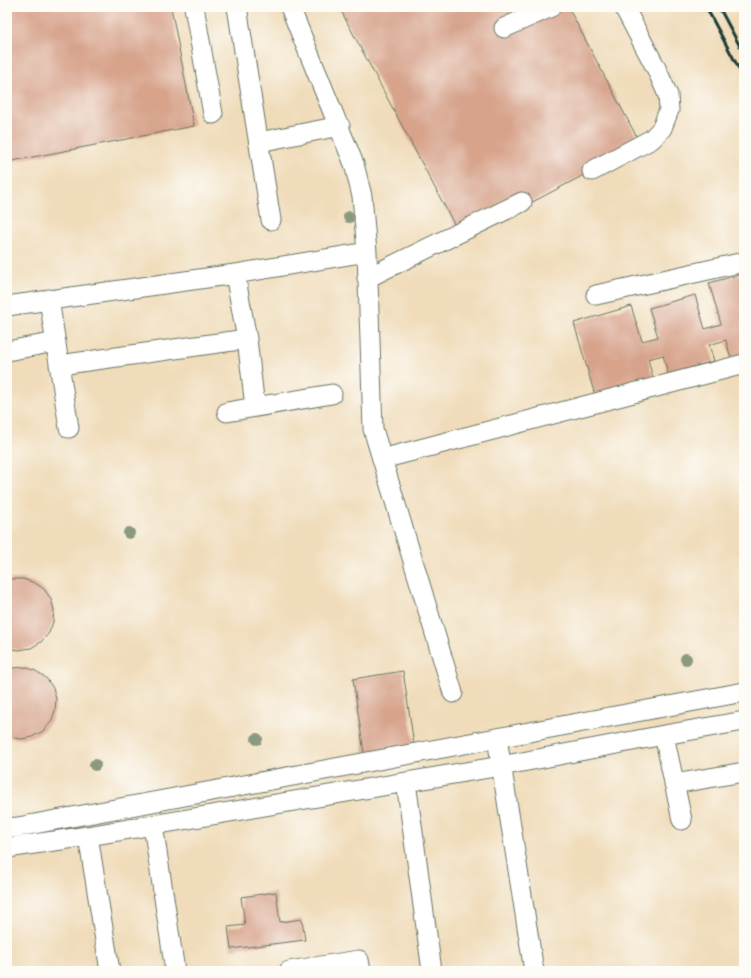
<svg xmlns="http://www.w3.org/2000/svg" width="751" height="978" font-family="Mali,sans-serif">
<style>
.building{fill:#d7a38b}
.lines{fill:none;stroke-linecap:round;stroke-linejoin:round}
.minor-casing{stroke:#687563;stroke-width:21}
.minor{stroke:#fff;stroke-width:19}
.rail{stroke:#1f3d34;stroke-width:3}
.tree{fill:#8b9a7f}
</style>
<rect width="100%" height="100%" fill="#fdfcf7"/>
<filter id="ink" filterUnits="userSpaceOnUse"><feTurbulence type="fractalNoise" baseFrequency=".025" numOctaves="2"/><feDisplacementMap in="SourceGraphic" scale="8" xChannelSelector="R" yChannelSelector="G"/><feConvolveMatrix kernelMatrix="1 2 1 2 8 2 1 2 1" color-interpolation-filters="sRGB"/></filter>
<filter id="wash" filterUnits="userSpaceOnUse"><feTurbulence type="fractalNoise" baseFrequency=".012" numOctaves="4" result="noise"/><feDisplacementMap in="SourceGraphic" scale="16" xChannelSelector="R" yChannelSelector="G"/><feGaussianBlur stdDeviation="0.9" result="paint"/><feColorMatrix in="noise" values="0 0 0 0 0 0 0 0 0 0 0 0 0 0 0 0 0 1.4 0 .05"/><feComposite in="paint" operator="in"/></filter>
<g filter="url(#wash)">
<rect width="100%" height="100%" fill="#f0dcba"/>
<g id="blocks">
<path class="building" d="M7,7H171L194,126L7,162Z
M339,7H568L641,145L462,239Z
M742,274L744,280V359L732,363L726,340L709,345L714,361L668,374L663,355L648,359L654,382L596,399L574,323L631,306L642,341L658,337L649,308L695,295L705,329L721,324L709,283Z
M11,579H23L35,583L44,589L51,599L54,610L53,622L49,633L41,642L31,648L19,650L7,648V581Z
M25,667L36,671L46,678L53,688L56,699L55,711L51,722L43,731L32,737L21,739L9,737L7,736V670L13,668Z
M403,671L414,745L364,753L353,679Z
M276,892L280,922L302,919L305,940L231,949L228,927L245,925L241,897Z"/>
</g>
</g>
<g filter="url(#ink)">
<use href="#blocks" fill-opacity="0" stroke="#687563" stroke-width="1"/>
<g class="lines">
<defs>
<path id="minor" d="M194,7L213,114
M237,7L271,220
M290,7L354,164L362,196L367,252L373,429L453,693
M504,28L551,7
M259,142L340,126
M592,171L652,139L662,128L669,110L668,95L656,68L624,7
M235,274L247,339L255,407
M367,278L522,202
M596,295L744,262
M49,299L69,428
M7,306L235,274L367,252
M7,351L56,342
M59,365L247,339
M227,412L332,394
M382,459L744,364
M664,735L682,820
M497,738L534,971
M406,782L432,971
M674,784L744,772
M153,825L175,971
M7,828L18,827L744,692
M88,836L110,971
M7,848L88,836L501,766L664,735L744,721
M289,971L359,960L361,971"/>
</defs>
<use href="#minor" class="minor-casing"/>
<use href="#minor" class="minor"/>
<path class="rail" d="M706,7L744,78
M719,7L744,54"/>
</g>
<g class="tree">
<circle cx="349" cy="217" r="6"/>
<circle cx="129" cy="533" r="6"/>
<circle cx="686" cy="659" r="6"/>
<circle cx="257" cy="739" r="6"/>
<circle cx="95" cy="765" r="6"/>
</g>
</g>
<rect width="751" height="978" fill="none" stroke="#fdfcf7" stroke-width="24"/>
</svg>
